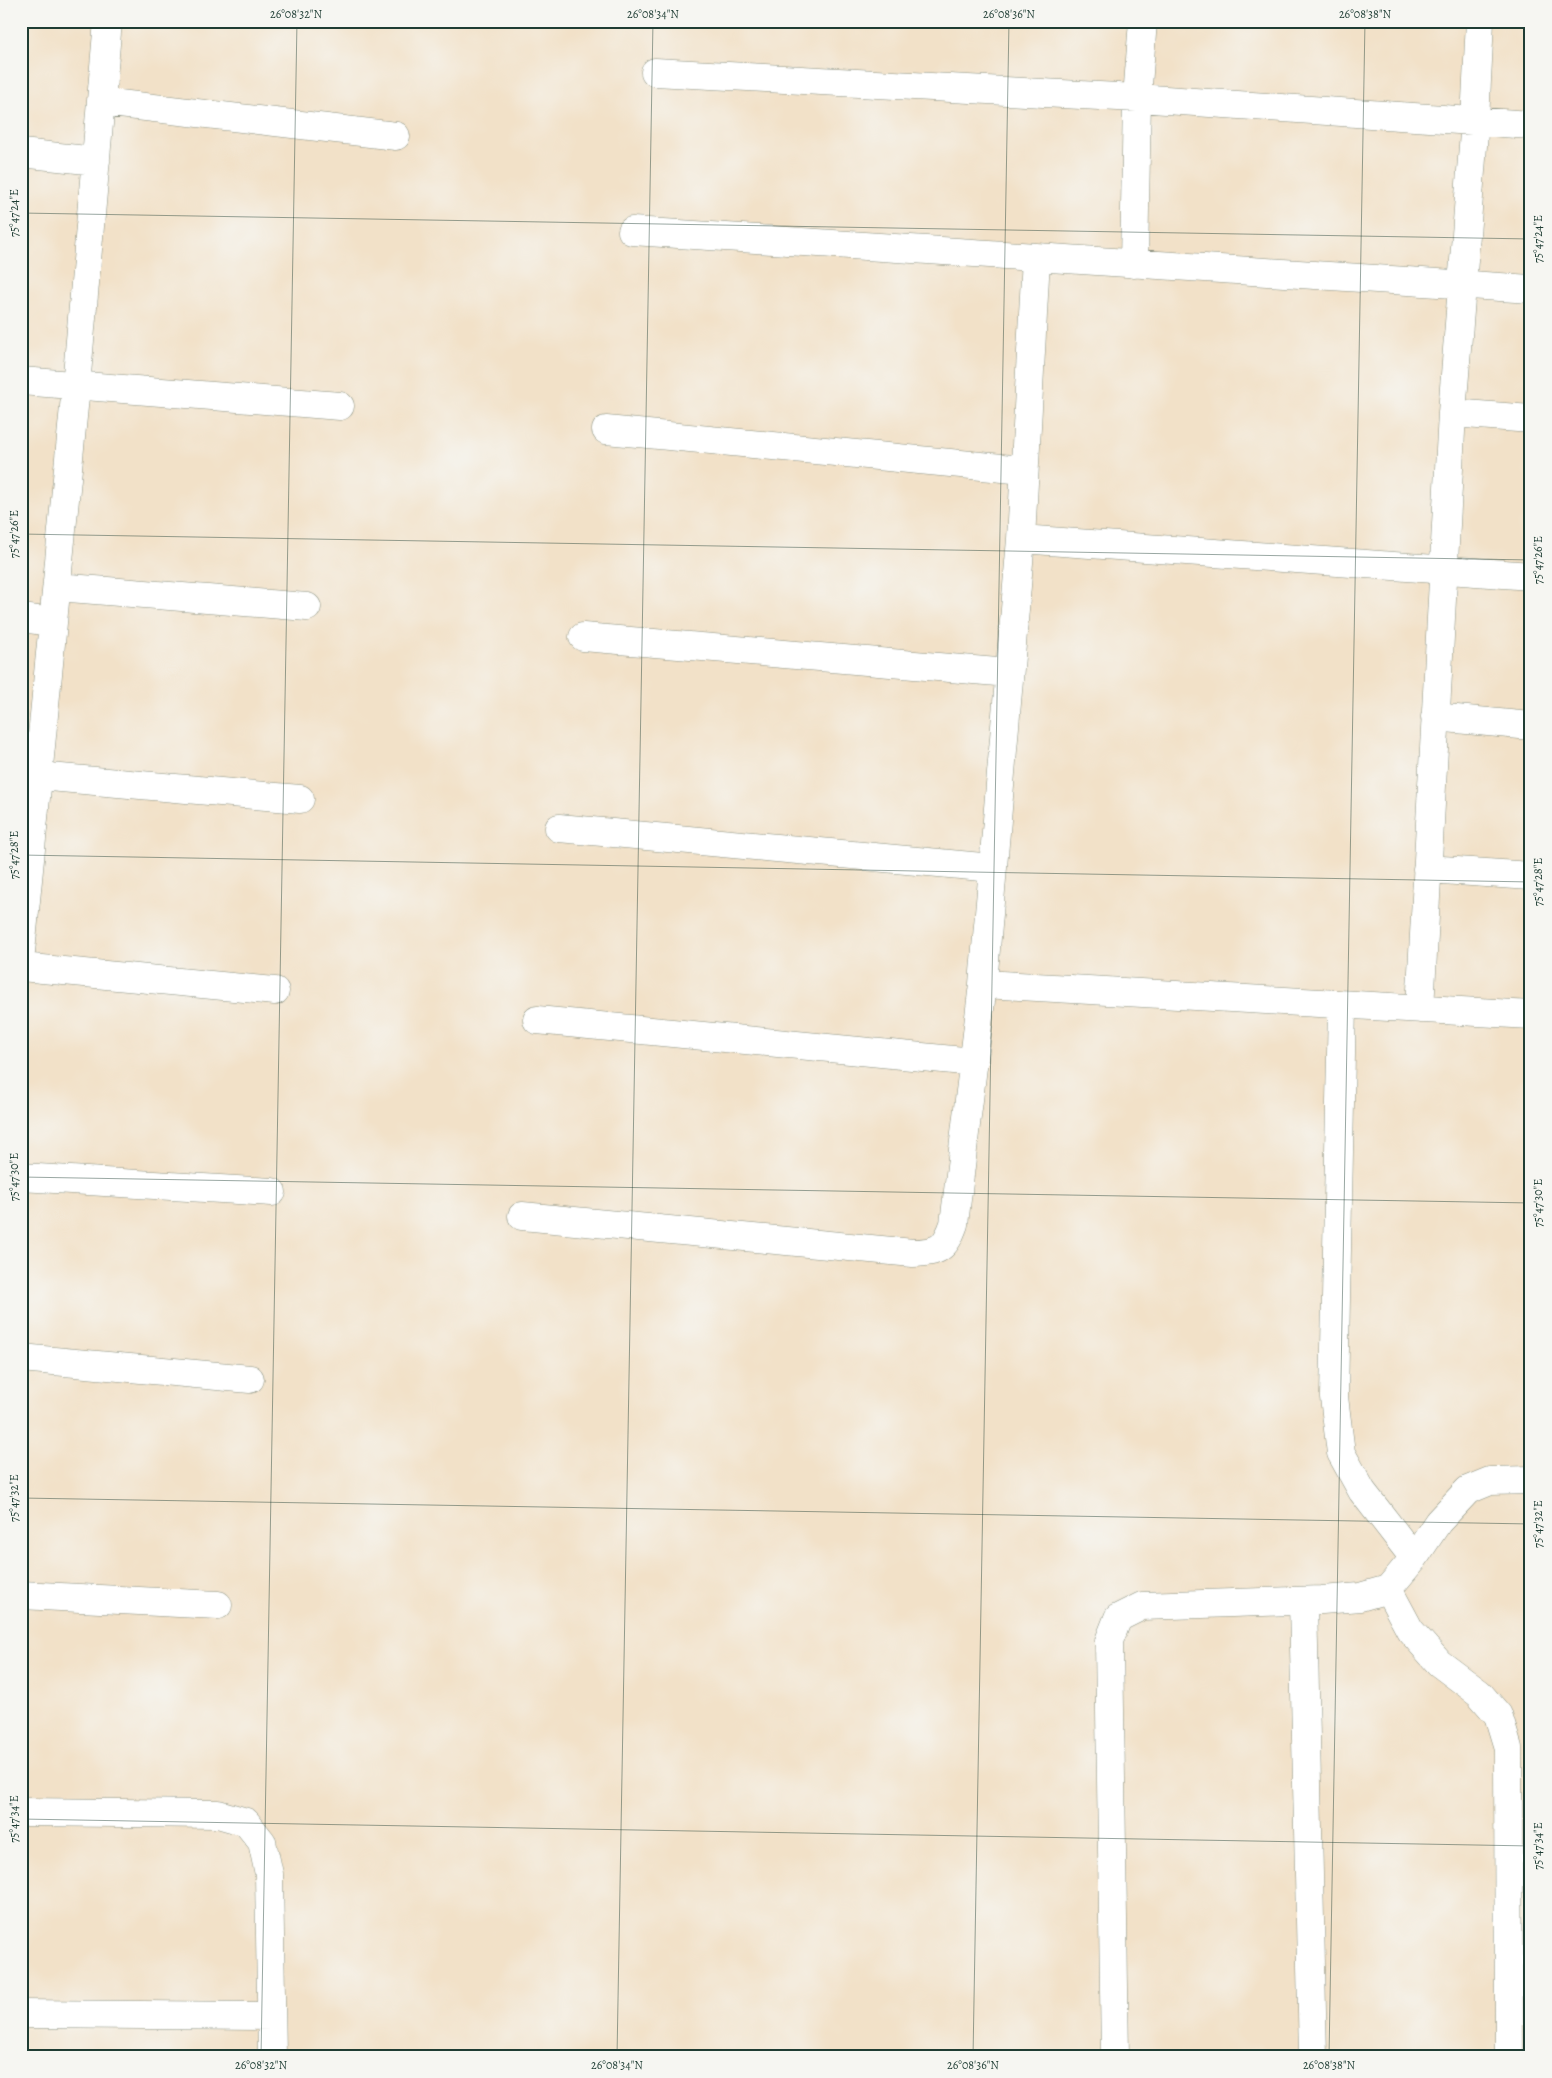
<svg xmlns="http://www.w3.org/2000/svg" width="1552" height="2078" font-family="Alegreya,serif">
<style>
.lines{fill:none;stroke-linecap:round;stroke-linejoin:round}
.minor-casing{stroke:#888f7e;stroke-width:29}
.minor{stroke:#fff;stroke-width:28}
.ticks{fill:none;stroke:#1f3d34;stroke-width:1;stroke-opacity:0.45}
.neatline{fill:none;stroke:#1f3d34;stroke-width:2}
.ticks-label{font-size:12px;text-anchor:middle;fill:#1f3d34}
</style>
<rect width="100%" height="100%" fill="#f6f6f2"/>
<filter id="ink" filterUnits="userSpaceOnUse"><feTurbulence type="fractalNoise" baseFrequency=".02" numOctaves="2"/><feDisplacementMap in="SourceGraphic" scale="10" xChannelSelector="R" yChannelSelector="G"/><feConvolveMatrix kernelMatrix="1 2 1 2 8 2 1 2 1" color-interpolation-filters="sRGB"/></filter>
<filter id="wash" filterUnits="userSpaceOnUse"><feTurbulence type="fractalNoise" baseFrequency=".0096" numOctaves="4" result="noise"/><feDisplacementMap in="SourceGraphic" scale="20" xChannelSelector="R" yChannelSelector="G"/><feGaussianBlur stdDeviation="1.12" result="paint"/><feColorMatrix in="noise" values="0 0 0 0 0 0 0 0 0 0 0 0 0 0 0 0 0 1.4 0 .05"/><feComposite in="paint" operator="in"/></filter>
<g filter="url(#wash)">
<rect width="100%" height="100%" fill="#f2e1c8"/>
</g>
<g filter="url(#ink)">
<g class="lines">
<defs>
<path id="minor" d="M655,72L1137,98L1531,125
M102,102L396,136
M21,153L96,161
M632,231L1531,289
M1134,264L1137,98L1143,21
M21,381L340,406
M1452,413L1531,419
M606,430L1024,470
M1021,539L1531,576
M57,587L307,607
M21,618L53,622
M583,637L1009,673
M1435,717L1531,726
M38,776L300,799
M559,828L993,868
M1427,869L1531,876
M21,952L76,386L108,21
M21,967L275,991
M983,984L1531,1015
M1342,1005L1334,1397L1341,1453L1362,1491L1414,1558
M1420,1009L1452,413L1475,120L1480,21
M537,1020L974,1062
M21,1177L272,1192
M522,1216L913,1253C939,1252 945,1249 954,1224L983,984L1021,539L1036,258
M21,1358L250,1379
M1388,1589L1410,1630L1439,1663L1479,1693L1498,1715L1508,1748L1509,2057
M21,1595L218,1605
M1303,1601L1313,2057
M21,1812L218,1814L246,1822L262,1842L269,1874L272,2057
M21,2014L271,2016
M1115,2057L1109,1641L1118,1618L1142,1606L1322,1600L1360,1597L1388,1589L1414,1558L1438,1522L1468,1490L1490,1481L1531,1480"/>
</defs>
<use href="#minor" class="minor-casing"/>
<use href="#minor" class="minor"/>
</g>
</g>
<path class="ticks" d="M21,213L1531,239M21,534L1531,560M21,855L1531,882M21,1177L1531,1203M21,1498L1531,1524M21,1819L1531,1846M261,2057L297,21M617,2057L653,21M973,2057L1009,21M1329,2057L1365,21"/>
<rect width="1552" height="2078" fill="none" stroke="#f6f6f2" stroke-width="55"/>
<rect x="28" y="28" width="1496" height="2022" class="neatline"/>
<g class="ticks-label">
<text x="296" y="18">26°08'32"N</text>
<text x="653" y="18">26°08'34"N</text>
<text x="1009" y="18">26°08'36"N</text>
<text x="1365" y="18">26°08'38"N</text>
<text transform="translate(14 213) rotate(-90)" y="4">75°47'24"E</text>
<text transform="translate(1538 239) rotate(-90)" y="4">75°47'24"E</text>
<text transform="translate(14 534) rotate(-90)" y="4">75°47'26"E</text>
<text transform="translate(1538 560) rotate(-90)" y="4">75°47'26"E</text>
<text transform="translate(14 855) rotate(-90)" y="4">75°47'28"E</text>
<text transform="translate(1538 882) rotate(-90)" y="4">75°47'28"E</text>
<text transform="translate(14 1177) rotate(-90)" y="4">75°47'30"E</text>
<text transform="translate(1538 1203) rotate(-90)" y="4">75°47'30"E</text>
<text transform="translate(14 1498) rotate(-90)" y="4">75°47'32"E</text>
<text transform="translate(1538 1524) rotate(-90)" y="4">75°47'32"E</text>
<text transform="translate(14 1819) rotate(-90)" y="4">75°47'34"E</text>
<text transform="translate(1538 1846) rotate(-90)" y="4">75°47'34"E</text>
<text x="261" y="2069">26°08'32"N</text>
<text x="617" y="2069">26°08'34"N</text>
<text x="973" y="2069">26°08'36"N</text>
<text x="1329" y="2069">26°08'38"N</text>
</g>
</svg>
